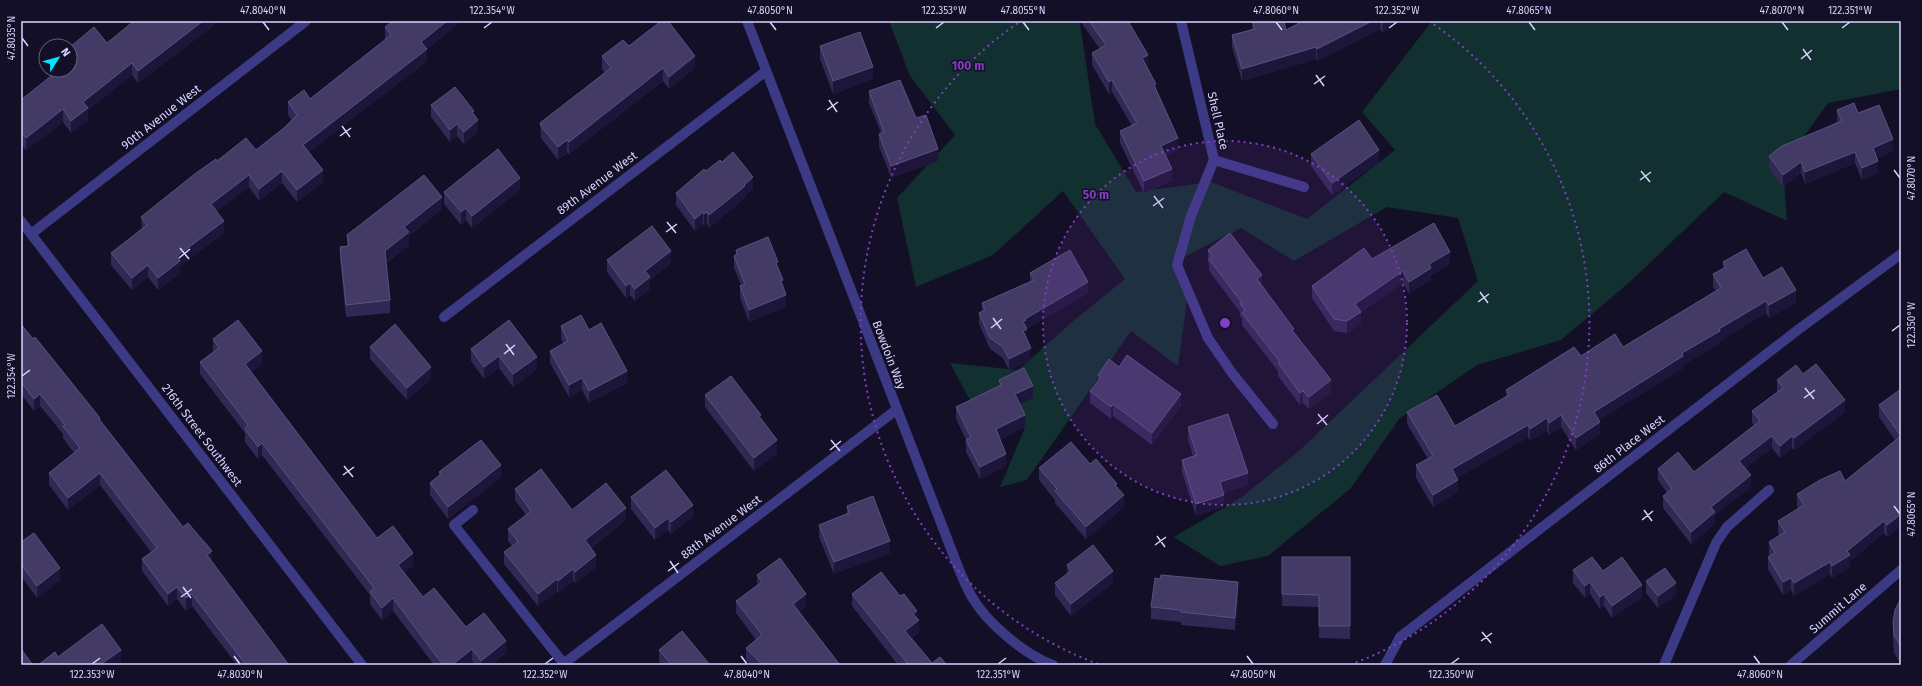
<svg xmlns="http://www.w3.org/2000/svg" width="1922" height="686" font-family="'Fira Sans',sans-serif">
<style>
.green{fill:#12302f}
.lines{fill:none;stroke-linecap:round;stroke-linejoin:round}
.minor{stroke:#3d3a85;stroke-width:10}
.wall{fill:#312854}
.shaded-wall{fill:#1d163a}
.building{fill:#433a66;stroke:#5a527e}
.ticks{fill:none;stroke:#d9d4ff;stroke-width:1.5}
.ring{fill:none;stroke:#843dc5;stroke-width:2;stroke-dasharray:2 4}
.labels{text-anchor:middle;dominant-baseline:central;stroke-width:3;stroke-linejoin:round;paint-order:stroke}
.street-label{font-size:12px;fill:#d9d4ff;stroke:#130f26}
.centre{fill:#843dc5;stroke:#130f26;stroke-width:2}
.ring-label{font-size:12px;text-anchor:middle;font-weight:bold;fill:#843dc5;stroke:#130f26;stroke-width:3;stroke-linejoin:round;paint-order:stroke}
.neatline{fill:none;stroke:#d9d4ff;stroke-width:1.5}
.ticks-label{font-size:10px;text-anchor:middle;fill:#d9d4ff}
</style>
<rect width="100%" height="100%" fill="#130f26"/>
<path class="green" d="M889,21H1078L1080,23L1095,124L1136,192L1211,182L1307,219L1395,150L1362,112L1432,21H1901V89L1828,103L1783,166L1787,221L1724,192L1632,280L1561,340L1477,365L1400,418L1350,489L1268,556L1220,566L1174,537L1242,497L1300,450L1478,281L1458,218L1387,207L1294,261L1241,228L1182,258L1187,300L1178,366L1131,331L1027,480L1000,487L1024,430L1019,393L971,402L950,363L1018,370L1072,322L1125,279L1063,191L993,255L916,287L897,198L955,135L910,76Z"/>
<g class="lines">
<path class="minor" d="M747,21L960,572C964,580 967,589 972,597C987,623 1025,655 1053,665
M1181,21L1214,160
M1214,160L1191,216L1177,265L1208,338L1232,373L1273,424
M1214,160L1304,187
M21,221L362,665
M31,234L306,21
M444,317L766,71
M473,510L454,525L564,664
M562,665L896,410
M1385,665L1400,637L1799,329L1901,254
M1664,665L1716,543L1727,527L1769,490
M1791,665L1901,570"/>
</g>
<path class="wall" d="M132,21H214V25L138,83L132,75L88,110V120L71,133L63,122L26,150L21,144V100L51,77L50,76V70H70L107,43L132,23Z
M1080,21H1128L1148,67L1147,68L1156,88L1178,150L1166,156L1172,181L1144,193L1120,143V131L1132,126L1112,92L1109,94L1092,65V53L1100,49Z
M1252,21H1284L1286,30L1303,21H1394L1383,33L1380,29L1317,61L1316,59L1242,81L1232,47V35L1252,29Z
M385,27L427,50V61L309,152L323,182L297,202L282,183L259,201L249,187L217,211L224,233L180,266V273L158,290L148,277L132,290L111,265V253L142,229L141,217L217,161L256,150L284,128L292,120L288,115V102L310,99L385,40Z
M629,46L695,68L669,89L663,81L569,154L567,153L558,160L541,138L540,123L605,73L602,69V56Z
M820,46L873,79L833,94L820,59Z
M869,91L938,161L891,178L879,146V134L881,133L869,103Z
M431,105L474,114L478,132L464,144L457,136L450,142L431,117Z
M1837,110L1858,113L1893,151L1877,158L1878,173L1862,180L1855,163L1805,184L1801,173L1783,187L1769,168V156L1837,122Z
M1311,154L1379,162L1332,195L1311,166Z
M722,162L753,189L745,196V198L709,228L707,224L704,226L703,224L695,231L676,205V193L706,171Z
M520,190L472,228L466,220L461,225L444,204V192Z
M442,209L409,236V245L386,263L390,300V313L346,317L340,259V247L347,246V235Z
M736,250L778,267L783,287L786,307L749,322L740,298V286L741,285L734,268V256L736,255Z
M1208,250L1262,286L1294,333L1331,392L1309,409L1303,403L1300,405L1278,376V371L1242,325V318L1240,316V312L1209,271V264L1208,262Z
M1372,259L1450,264L1431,275V280L1409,294L1403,283L1361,312V324L1347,333L1334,331L1312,298V286Z
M607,260L671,263L650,280V289L635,301L630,295L626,298L607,272Z
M1723,262L1763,278L1796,302L1769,318L1766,313L1720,341V343L1683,365V368L1599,420L1600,434L1576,450L1561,427L1549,435L1547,430L1530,441L1528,437L1457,478L1458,492L1433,507L1416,478V465L1428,459L1407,424V412L1455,426L1506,397V390L1581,356L1623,347L1716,291L1713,287V274L1723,269Z
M1030,273L1088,293L1026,329L1027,338L1031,360L1009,370L1003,358L990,349L979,324V313L982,311V303L1030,282Z
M509,320L537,369L513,387L499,368L484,379L471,361V349Z
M21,324L33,339L100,420L183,527L212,563L289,665H237L192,606L186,611L177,599L168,606L142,571V559L151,552L100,485L68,510L49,485V473L74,453L63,438V434L40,406L34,411L21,394Z
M561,326L589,330L627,383L589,403L582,390L569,397L550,363V351L563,344L561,338Z
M213,339L262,363L251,372L377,538L413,565L404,573L423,597L466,627L506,653L491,665H475L472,661L467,665H434L393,611L382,620L370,604V595L262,455L258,459L245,442V433L200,374V362L213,352Z
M370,347L431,379L407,400L370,359Z
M1119,367L1181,406L1152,445L1113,416L1111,419L1090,403V391L1098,381V375Z
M1803,374L1845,412L1794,450L1792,448L1780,458L1772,448L1745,468L1751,487L1715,515V524L1691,544L1663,508V496L1667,493L1658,480V469L1694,472L1754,425L1752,423V411L1777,392V380Z
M999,380L1033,398L1020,404L1025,427L1000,439L1006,466L980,479L966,452V440L956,419V407L999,386Z
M1901,389V526L1887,537L1884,533L1850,561V567L1832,578L1830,574L1794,596L1791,590L1783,595L1768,569V557L1770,556L1769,554V542L1780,535L1778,533V521L1798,509L1797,506V494L1845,481L1895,440L1879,417V405Z
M705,395L761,419L777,453L754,471L705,407Z
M1188,427L1248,485L1224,493V507L1196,516L1182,472V460L1193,456L1188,439Z
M1090,464L1117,487L1124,507L1086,539L1055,503V500L1039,480V468Z
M439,472L501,477L448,519L430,495V483L439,475Z
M515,489L572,510L626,520L591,548L596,567L575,583L573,581L558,593L557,591L538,606L504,564V552L512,546L508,541V529L526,515L515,500Z
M631,497L693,517L671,534L668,530L655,540L631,509Z
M847,506L890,553L834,574L819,537V525L847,514Z
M21,542L60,580L37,598L21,576Z
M1282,557H1350V639L1319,638V607L1282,606Z
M1067,565L1113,583L1071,616L1055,595V583L1067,574Z
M1573,570L1603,571L1642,597L1612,618L1604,606L1600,609L1590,594L1585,598L1573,583Z
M757,575L806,606L799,612L840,665H751L746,660V648L756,640L736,613V601L757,585Z
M1646,581L1676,595L1658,608L1646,593Z
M852,594L917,618L919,632L912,638L932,663L947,665H898L852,606Z
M1238,594L1235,630L1181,625V622L1151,619V607Z
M1901,598V665L1894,653L1893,640V622Z
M659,650L710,665H661L659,662Z"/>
<path class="shaded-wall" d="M203,21H214V25L138,83V71Z
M447,21H462L427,50V61L303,157V145L421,42Z
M1372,21H1380V29L1317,61V49Z
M1383,21H1394L1383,33Z
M1316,47V59L1242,81V69Z
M1148,55V67L1142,70V58Z
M695,56V68L669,89V77Z
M132,63V75L88,110V120L71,133V121L83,102Z
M873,67V79L833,94V81Z
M663,68V81L569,154V142Z
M1112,80V92L1109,94V82Z
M63,109V122L26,150V138Z
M478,120V132L464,144V132Z
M457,124V136L450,142V130Z
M1178,138V150L1161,158V146Z
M1893,139V151L1873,159V148Z
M567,140V153L558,160V147Z
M938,149V161L891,178V166Z
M1379,150V162L1332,195V183Z
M1855,152V163L1805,184V172Z
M1878,161V173L1862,180V168Z
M1801,162V173L1783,187V175Z
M1172,169V181L1144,193V181Z
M323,170V182L297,202V190Z
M282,171V183L259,201V189Z
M249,175V187L211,216V204Z
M753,177V189L745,196V198L709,228V215Z
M520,178V190L472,228V216Z
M442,197V209L409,236V245L385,263V251L404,227Z
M466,208V220L461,225V212Z
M703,212V224L695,231V219Z
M707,212V224L704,226V214Z
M224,221V233L180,266V273L158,290V278L177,256Z
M671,251V263L650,280V289L635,301V289L645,271Z
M1450,252V264L1431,275V280L1409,294V282L1429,264Z
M148,265V277L132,290V278Z
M1403,271V283L1361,312V324L1347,333V321L1355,304Z
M1262,275V287L1257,279Z
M1088,282V293L1026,329H1027V341L1023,342V322L1025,319Z
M630,283V295L626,298V286Z
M1796,290V302L1769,318V305Z
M786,295V307L749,322V310Z
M1766,301V313L1720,341V343L1683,365V368L1594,424V412L1719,329Z
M1031,348V360L1009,370V359Z
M262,351V363L245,376V364Z
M499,356V368L484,379V367Z
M537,357V369L513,387V374Z
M431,367V379L407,400V388Z
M627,371V383L589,403V391Z
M582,378V390L569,397V385Z
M1331,380V392L1309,409V397Z
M1033,386V398L1015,406V394Z
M1303,391V403L1300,405V393Z
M40,394V406L34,411V399Z
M1181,394V406L1152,445V433Z
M1845,400V412L1794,450V438Z
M1113,404V416L1111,419V407Z
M1025,415V427L996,442V429Z
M1561,415V427L1549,435V423Z
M1547,418V430L1530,441V429Z
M1600,422V434L1576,450V438Z
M1528,425V437L1452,481V469Z
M1772,436V448L1739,472V461Z
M1792,436V448L1780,458V446Z
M777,440V453L754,471V458Z
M262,443V455L258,459V447Z
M1006,454V466L980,479V467Z
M501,465V477L448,519V507Z
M100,473V485L68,510V498Z
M1248,473V485L1220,494V482Z
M1751,475V487L1715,515V524L1691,544V532L1711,507Z
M1458,480V492L1433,507V495Z
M1124,495V507L1086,539V527Z
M1224,495V507L1196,516V504Z
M693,505V517L671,534V522Z
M626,508V520L585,552V540Z
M1901,514V526L1887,537V525Z
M668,518V530L655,540V528Z
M1884,521V533L1850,561V567L1832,578V566L1847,551Z
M890,541V553L834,574V562Z
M212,551V563L207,555Z
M413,553V565L398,578V565Z
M596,555V567L575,583V572Z
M1830,562V574L1794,596V583Z
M60,568V580L37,598V586Z
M573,569V581L558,593V581Z
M1113,571V583L1071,616V604Z
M1791,578V590L1783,595V582Z
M557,579V591L538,606V594Z
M1238,582V594L1235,630V618Z
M1590,582V594L1585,598V586Z
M1676,583V595L1658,608V596Z
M1642,585V597L1612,618V606Z
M177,587V599L168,606V594Z
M192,594V606L186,611V598Z
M806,594V606L793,616V604Z
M1604,594V606L1600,609V597Z
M393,598V611L382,620V608Z
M917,611V622L919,620V632L905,643V631L913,614Z
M506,641V653L491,665H481V661Z
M472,649V661L467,665H452Z
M121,650V662L116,665H100Z"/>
<path class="building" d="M134,21H203L138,71L132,63L83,102L88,108L71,121L63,109L26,138L21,132V100L56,72L55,70H70V47L94,27L107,43Z
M393,21H447L421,42L427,49L303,145L323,170L297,190L282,171L259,189L249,175L211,204L224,221L177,256L180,261L158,278L148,265L132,278L111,253L147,225L141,217L196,173L216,159L217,161L246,138L256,150L284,128L297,115L288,102L304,90L310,99L391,35L385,27Z
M661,21H668L695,56L669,77L663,68L569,142L567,140L558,147L541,126L540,123L611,68L602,56L623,40L629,46Z
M1089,21H1128L1148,55L1142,58L1156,84L1154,85L1178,138L1161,146L1172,169L1144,181L1120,131L1137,123L1112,80L1109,82L1092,53L1106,45Z
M1252,21H1284L1286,30L1303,21H1372L1317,49L1316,47L1242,69L1232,35L1255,29Z
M860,32L873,67L833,81L820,46Z
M900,80L916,118L926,115L938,149L891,166L879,134L884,132L869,91Z
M455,87L474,111L472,112L478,120L464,132L457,124L450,130L431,105Z
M1854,103L1858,113L1879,105L1893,139L1873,148L1878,161L1862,168L1855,152L1805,172L1801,162L1783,175L1769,156L1782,146L1842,121L1837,110Z
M1359,120L1379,150L1332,183L1311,154Z
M498,149L520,178L472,216L466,208L461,212L444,192Z
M733,152L753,177L744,185L745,186L709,215L707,212L704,214L703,212L695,219L676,193L704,169L706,171L720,160L722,162Z
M424,175L442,197L404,227L409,232L385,251L390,300L346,305L340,247L349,246L347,235Z
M1434,223L1450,252L1429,264L1431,268L1409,282L1403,271L1355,304L1361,312L1347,321L1334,319L1312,286L1364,248L1372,259Z
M652,226L671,251L645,271L650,277L635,289L630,283L626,286L607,260Z
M1230,233L1262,275L1257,279L1294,329L1292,330L1331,380L1309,397L1303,391L1300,393L1278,363L1280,362L1242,313L1245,310L1240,304L1242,303L1209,259L1212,256L1208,250Z
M768,237L778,262L776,263L783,280L781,281L786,295L749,310L740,286L745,284L734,256L737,254L736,250Z
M1746,249L1763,278L1782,267L1796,290L1769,305L1766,301L1719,329L1720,331L1682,353L1683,356L1594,412L1600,422L1576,438L1561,415L1549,423L1547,418L1530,429L1528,425L1452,469L1458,480L1433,495L1416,465L1433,456L1407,412L1437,395L1455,426L1509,395L1506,390L1574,347L1581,356L1615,334L1623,347L1721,288L1713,274L1726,267L1723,262Z
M1070,250L1088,282L1025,319L1026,320L1023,322L1027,329L1023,331L1031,348L1009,359L1003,347L990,338L979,313L985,310L982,303L1034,280L1030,273Z
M581,315L589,330L601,323L627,371L589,391L582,378L569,385L550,351L568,341L561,326Z
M238,320L262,351L245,364L377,538L393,526L413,553L398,565L423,597L434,588L466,627L484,613L506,641L481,661L472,649L452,665H443L393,598L382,608L370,592L374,588L262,443L258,447L245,429L248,425L200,362L219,348L213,339Z
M509,320L537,357L513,374L499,356L484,367L471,349Z
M21,324L33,339L35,337L100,418L99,419L183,527L188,523L212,551L207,555L289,665H246L192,594L186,598L177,587L168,594L142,559L157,548L100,473L68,498L49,473L80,448L63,426L65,425L40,394L34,399L21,382Z
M395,324L431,367L407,388L370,347Z
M1127,355L1181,394L1152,433L1113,404L1111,407L1090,391L1101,377L1098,375L1109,359L1119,367Z
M1816,364L1845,400L1794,438L1792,436L1780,446L1772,436L1739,461L1751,475L1711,507L1715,512L1691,532L1663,496L1672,489L1658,469L1678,452L1694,472L1760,421L1752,411L1783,388L1777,380L1796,365L1803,374Z
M1024,368L1033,386L1015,394L1025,415L996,429L1006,454L980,467L966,440L971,437L956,407L1001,385L999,380Z
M731,376L761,415L759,416L777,440L754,458L705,395Z
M1901,389V514L1887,525L1884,521L1847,551L1850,555L1832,566L1830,562L1794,583L1791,578L1783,582L1768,557L1775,553L1769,542L1785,532L1778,521L1804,505L1797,494L1820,480L1840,471L1845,481L1901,436L1879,405Z
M1228,414L1248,473L1220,482L1224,495L1196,504L1182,460L1197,455L1188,427Z
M481,440L501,465L448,507L430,483L441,474L439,472Z
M1071,442L1090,464L1096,459L1117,484L1115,485L1124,495L1086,527L1055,491L1057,489L1039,468Z
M541,469L572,510L606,483L626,508L585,540L596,555L575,572L573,569L558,581L557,579L538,594L504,552L518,542L508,529L531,511L515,489Z
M666,470L693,505L671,522L668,518L655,528L631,497Z
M873,496L890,541L834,562L819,525L849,513L847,506Z
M34,533L60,568L37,586L21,564V542Z
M1093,545L1113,571L1071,604L1055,583L1071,571L1067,565Z
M1282,557H1350V626H1319V595L1282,594Z
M1592,557L1603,571L1622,557L1642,585L1612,606L1604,594L1600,597L1590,582L1585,586L1573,570Z
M780,558L806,594L793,604L840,665H763L746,648L762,635L736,601L762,582L757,575Z
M1665,568L1676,583L1658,596L1646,581Z
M881,572L900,596L904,594L917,611L913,614L919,620L905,631L932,663L940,657L947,665H905L907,663L852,594Z
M1161,575L1238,582L1235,618L1181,612V610L1151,607L1155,578L1160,579Z
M1901,598V647L1894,635L1893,622L1895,610Z
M102,624L121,650L100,665H38L55,652L58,657Z
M682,631L710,665H669L671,664L659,650Z
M21,649L33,665H21Z"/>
<path class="ticks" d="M263,22L269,30M770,22L776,30M1023,22L1029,30M1276,22L1282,30M1529,22L1535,30M1782,22L1788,30M484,28L492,22M936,28L944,22M1389,28L1397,22M1842,28L1850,22M22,38L28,46M1803,49L1811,60M1801,59L1812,50M1316,75L1324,86M1314,84L1325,76M829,100L837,112M827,110L838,102M342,126L350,137M340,136L351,128M1894,170L1900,178M1641,171L1650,182M1640,180L1651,172M1154,196L1163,208M1153,206L1164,198M667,222L676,233M666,232L677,224M180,248L189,259M179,258L190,249M1480,292L1488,303M1478,302L1489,294M993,318L1001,329M991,328L1002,319M1892,331L1900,325M506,344L514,355M504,354L515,345M22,376L30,370M1805,388L1814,399M1804,398L1815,390M1318,414L1327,425M1317,424L1328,415M831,440L840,451M830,450L841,441M344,466L353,477M343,475L354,467M1894,506L1900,514M1644,510L1652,521M1642,520L1653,511M1157,536L1165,547M1155,545L1166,537M670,561L678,573M668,571L679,563M183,587L191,598M181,597L192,589M1482,632L1491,643M1481,641L1492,633M234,656L240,664M741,656L747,664M1247,656L1253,664M1754,656L1760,664M92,664L100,658M545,664L553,658M998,664L1006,658M1451,664L1459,658"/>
<circle cx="1225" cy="323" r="182" fill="#843dc5" fill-opacity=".12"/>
<g class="ring">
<circle cx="1225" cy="323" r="182"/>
<path d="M1098 664A364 364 0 0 1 1021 21M1429 21A364 364 0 0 1 1352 664"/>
</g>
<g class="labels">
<g class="street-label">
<text transform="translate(161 117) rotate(-38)">90th Avenue West</text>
<text transform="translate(1218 121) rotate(77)">Shell Place</text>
<text transform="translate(597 183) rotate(-37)">89th Avenue West</text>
<text transform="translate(889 355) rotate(69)">Bowdoin Way</text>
<text transform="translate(202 435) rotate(53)">216th Street Southwest</text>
<text transform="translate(1629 444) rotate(-38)">86th Place West</text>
<text transform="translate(721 527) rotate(-37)">88th Avenue West</text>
<text transform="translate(1838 608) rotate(-41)">Summit Lane</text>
</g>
</g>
<circle cx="1225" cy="323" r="6" class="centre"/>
<g class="ring-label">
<text x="968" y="70">100 m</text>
<text x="1096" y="199">50 m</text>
</g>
<rect width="1922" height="686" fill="none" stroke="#130f26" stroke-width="44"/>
<g transform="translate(58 58) rotate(53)"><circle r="19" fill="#130f26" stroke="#625e7d"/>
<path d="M0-3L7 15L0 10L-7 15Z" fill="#00e5ff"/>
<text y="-6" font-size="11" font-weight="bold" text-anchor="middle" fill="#d9d4ff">N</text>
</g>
<rect x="22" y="22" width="1878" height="642" class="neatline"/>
<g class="ticks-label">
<text x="263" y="14">47.8040°N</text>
<text x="492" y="14">122.354°W</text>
<text x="770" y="14">47.8050°N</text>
<text x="944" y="14">122.353°W</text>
<text x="1023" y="14">47.8055°N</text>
<text x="1276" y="14">47.8060°N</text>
<text x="1397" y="14">122.352°W</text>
<text x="1529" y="14">47.8065°N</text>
<text x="1782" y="14">47.8070°N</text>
<text x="1850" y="14">122.351°W</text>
<text transform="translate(11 38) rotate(-90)" y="4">47.8035°N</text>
<text transform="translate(1911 178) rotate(-90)" y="4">47.8070°N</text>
<text transform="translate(1911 325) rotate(-90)" y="4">122.350°W</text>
<text transform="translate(11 376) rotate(-90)" y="4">122.354°W</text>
<text transform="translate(1911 514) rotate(-90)" y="4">47.8065°N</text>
<text x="92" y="678">122.353°W</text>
<text x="240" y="678">47.8030°N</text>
<text x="545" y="678">122.352°W</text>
<text x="747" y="678">47.8040°N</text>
<text x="998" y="678">122.351°W</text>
<text x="1253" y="678">47.8050°N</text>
<text x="1451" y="678">122.350°W</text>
<text x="1760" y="678">47.8060°N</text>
</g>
</svg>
